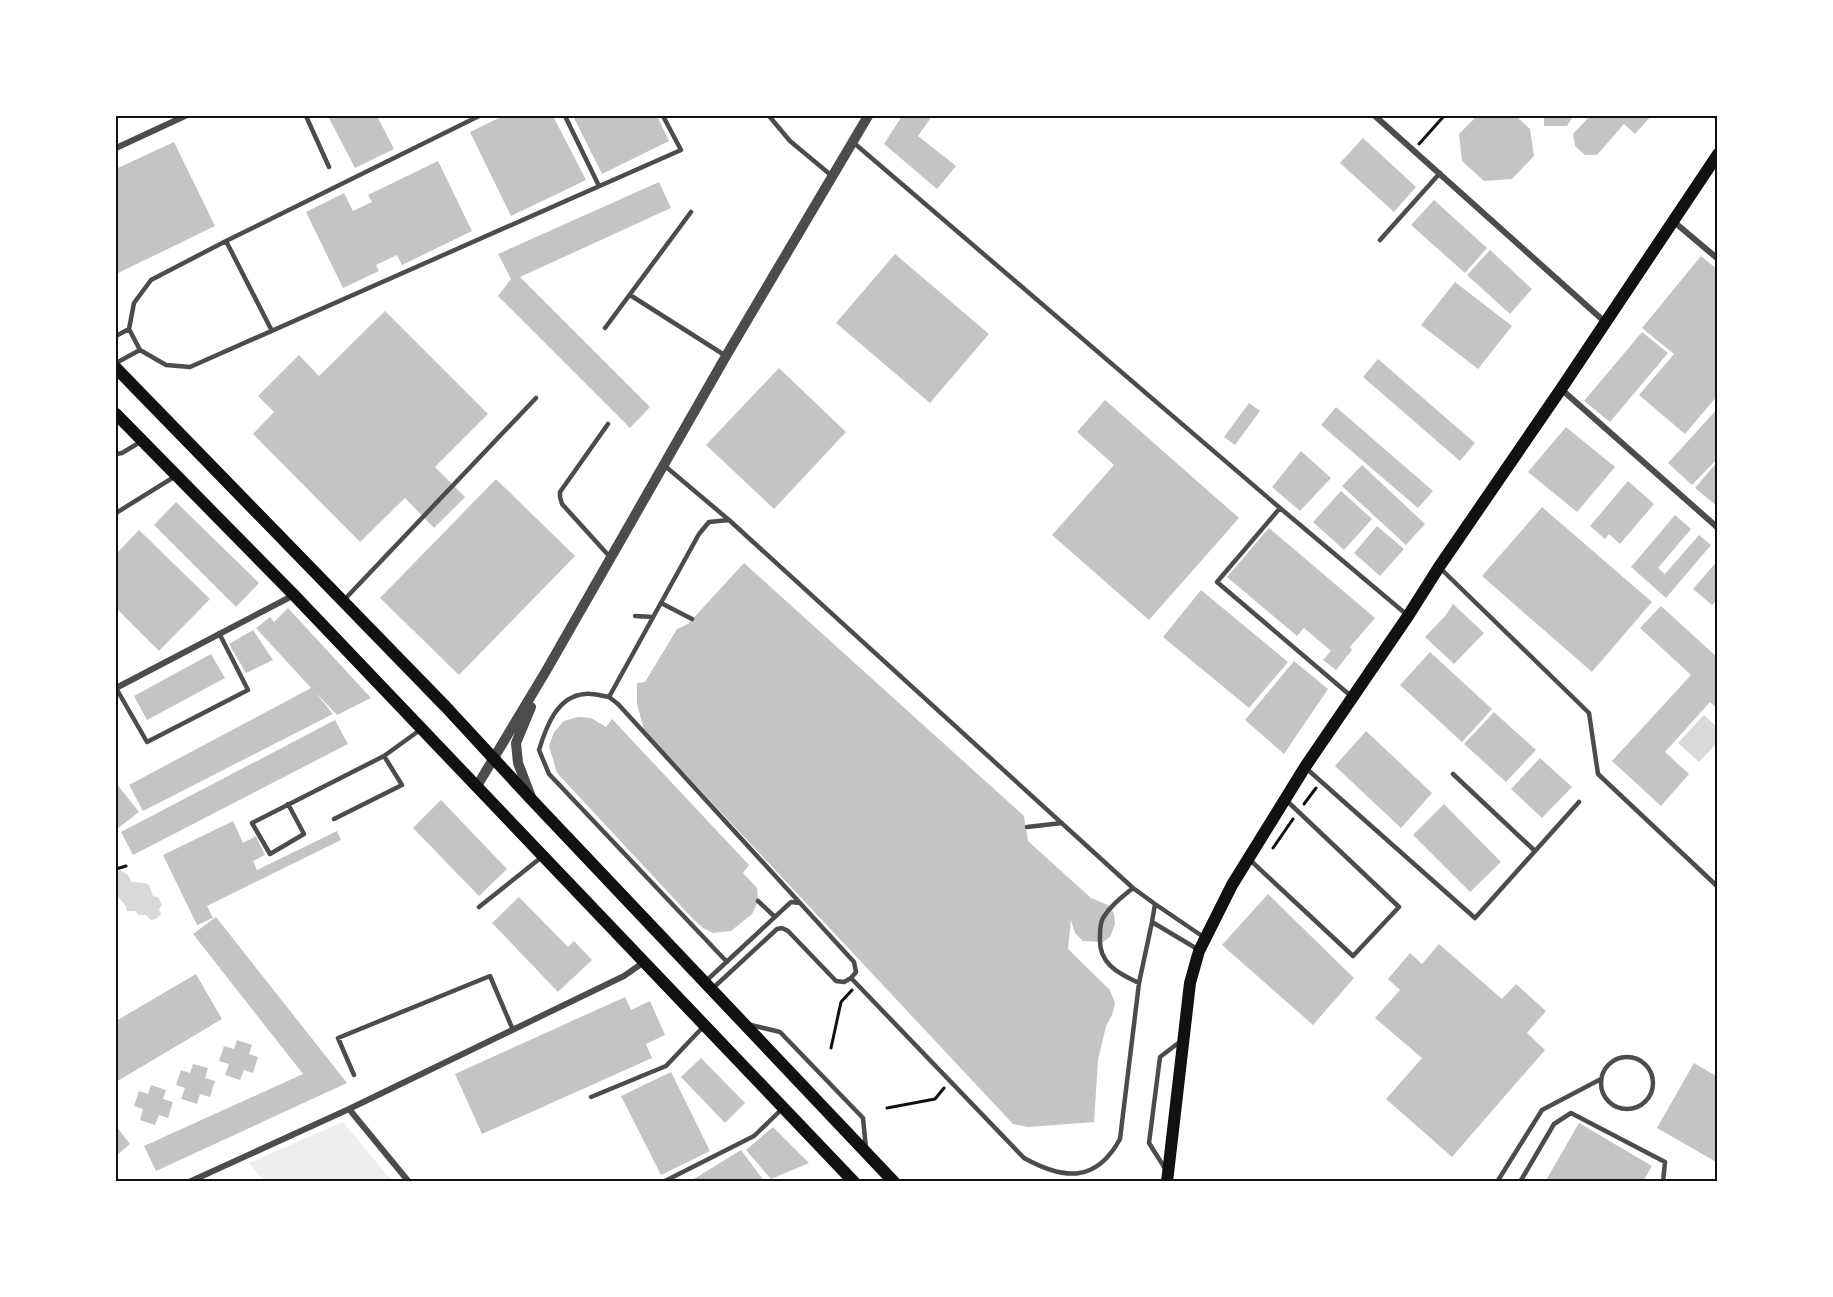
<svg xmlns="http://www.w3.org/2000/svg" width="1833" height="1297" font-family="Rubik,sans-serif">
<style>
.green{fill:#eee}
.water{fill:#d9d9d9}
.building{fill:#c4c4c4}
.lines{fill:none;stroke-linecap:round;stroke-linejoin:round}
.path{stroke:#111;stroke-width:3}
.service{stroke:#4c4c4c;stroke-width:4.5}
.minor{stroke:#4c4c4c;stroke-width:6}
.tertiary{stroke:#4c4c4c;stroke-width:10}
.secondary{stroke:#111;stroke-width:12}
.neatline{fill:none;stroke:#111;stroke-width:2}
</style>
<rect width="100%" height="100%" fill="#fff"/>
<path class="green" d="M343,1122L392,1181H264L249,1163Z"/>
<path class="water" d="M1704,715L1717,727V743L1699,762L1678,743Z
M116,868L128,875L132,882L145,883L149,885L153,896L158,897L162,905L159,909L161,914L156,919L151,920L146,915H139L135,911H127C126,904 123,903 119,898C114,890 116,878 116,868Z"/>
<path class="building" d="M328,116H377L394,149L355,168Z
M503,116H553L586,180L511,216L470,132Z
M573,116H657L669,141L602,174Z
M902,116H932L918,136L956,166L937,189L884,144Z
M1477,116H1516L1530,129L1534,156L1512,179L1484,181L1462,161L1459,134Z
M1544,116H1573L1567,126H1544Z
M1590,116H1651L1635,134L1624,124L1597,155H1585L1575,146L1573,134Z
M1363,138L1416,187L1394,212L1340,163Z
M174,142L215,226L116,274V169Z
M438,161L472,231L402,265L397,255L376,265L379,271L343,288L306,212L344,193L353,211L372,202L368,195Z
M659,182L671,208L520,277L650,407L630,428L498,296L511,279L498,254Z
M1434,200L1487,248L1465,273L1411,225Z
M1490,250L1532,289L1510,314L1467,275Z
M895,254L989,334L930,403L836,323Z
M1701,256L1718,270V395L1685,434L1639,395L1674,354L1642,328Z
M1455,282L1512,326L1478,369L1421,325Z
M385,311L488,414L435,467L465,497L434,528L405,498L360,542L253,434L274,412L258,396L299,355L319,376Z
M1642,332L1668,353L1610,422L1584,401Z
M1378,359L1475,443L1460,461L1363,377Z
M779,368L846,432L774,509L706,445Z
M1105,400L1239,518L1149,620L1052,535L1114,465L1077,432Z
M1249,403L1260,411L1235,445L1224,437Z
M1336,407L1433,491L1418,508L1321,425Z
M1718,408V458L1692,485L1668,463Z
M1566,427L1615,467L1577,512L1528,472Z
M1301,451L1331,478L1300,511L1272,487Z
M1718,461V507L1695,488Z
M1362,465L1425,524L1406,545L1342,486Z
M496,479L575,556L459,675L380,598Z
M1628,481L1654,504L1620,544L1609,534L1605,539L1590,526Z
M1341,491L1372,519L1344,550L1313,522Z
M176,502L259,583L236,607L154,525Z
M1542,507L1652,602L1592,672L1482,576Z
M1675,515L1691,529L1658,568L1665,574L1699,535L1711,545L1666,598L1631,567Z
M1377,526L1404,549L1380,576L1354,553Z
M1269,528L1375,618L1350,647L1352,650L1336,670L1323,660L1331,651L1304,628L1297,636L1227,577Z
M139,530L210,599L159,651L116,608V554Z
M1718,560V599L1712,605L1693,589Z
M744,563L1024,816L1028,841L1091,898L1110,906L1114,914L1115,924L1110,937L1103,942L1083,941L1075,933L1071,920L1068,949L1110,990L1115,1003L1112,1015L1106,1026L1098,1060L1094,1122L1028,1127L1013,1124L644,730L637,704V683L645,682L677,629L688,624Z
M1201,590L1288,662L1249,708L1163,637Z
M1453,604L1484,633L1454,664L1425,637L1446,615Z
M1661,606L1718,658V709L1710,702L1665,752L1689,774L1661,806L1612,761L1691,675L1640,628Z
M288,608L371,698L337,715L315,692L333,714L143,811L129,785L311,688L256,628L270,617L274,622Z
M253,630L273,660L246,673L229,644Z
M1430,652L1492,709L1462,742L1400,685Z
M211,654L225,678L147,720L134,696Z
M1294,661L1328,689L1284,754L1245,720Z
M1494,712L1536,750L1506,782L1464,744Z
M578,717L591,718L606,727L612,719L749,865L743,873L757,888L758,901L752,914L731,931L713,933L703,928L693,919L557,773L549,746L554,732L564,721Z
M335,720L348,744L133,855L121,832Z
M1366,731L1432,793L1401,828L1335,766Z
M1540,758L1572,787L1542,818L1511,789Z
M116,783L139,812L117,829L116,827Z
M441,800L507,869L479,896L413,828Z
M1444,804L1501,862L1470,892L1413,835Z
M233,821L243,843L256,836L265,855L253,861L257,870L337,831L341,840L207,906L213,918L197,925L163,855Z
M1268,894L1354,978L1313,1025L1222,945Z
M519,897L568,947L574,941L592,960L558,992L492,923Z
M216,917L347,1083L156,1171L144,1146L303,1074L193,934Z
M1439,944L1502,999L1516,984L1546,1011L1527,1033L1545,1050L1452,1157L1386,1099L1422,1058L1375,1018L1400,990L1388,979L1410,953L1422,964Z
M196,974L222,1019L116,1082V1021Z
M625,997L631,1010L650,1001L665,1035L646,1044L652,1058L482,1134L455,1074Z
M237,1040L252,1045L249,1054L258,1057L253,1073L244,1070L240,1080L225,1075L229,1064L219,1061L224,1046L234,1049Z
M701,1058L745,1103L725,1123L681,1077Z
M1694,1063L1718,1077V1163L1657,1128Z
M193,1064L208,1068L205,1078L215,1081L210,1097L200,1094L197,1104L181,1099L185,1088L176,1085L181,1070L190,1073Z
M671,1072L710,1151L661,1175L621,1096Z
M151,1085L166,1090L163,1099L173,1102L168,1118L159,1115L155,1125L140,1120L143,1109L134,1106L139,1091L148,1094Z
M1579,1123L1652,1166L1643,1182H1545Z
M116,1126L130,1144L116,1156Z
M773,1127L809,1163L771,1179L746,1150Z
M741,1150L765,1182H689Z"/>
<g class="lines">
<path class="path" d="M1419,144L1444,116
M1304,804L1316,788
M1273,848L1293,819
M116,869L126,866
M831,1048L841,1002L852,990
M887,1108L935,1099L944,1088"/>
<path class="service" d="M306,116L329,167
M479,116L226,241L151,280L134,303L129,329L140,350L166,365L190,367L681,150L663,116
M565,116L599,186
M769,116L790,141L832,176
M116,117L118,116
M854,143L1280,508L1406,614
M1380,240L1440,173
M226,241L272,331
M630,295L726,356
M605,328L691,212
M116,336L129,329
M116,363L140,350
M608,424L560,492V497L562,504L610,557
M116,454L122,453L142,441
M665,466L729,520
M1280,508L1217,582L1351,696
M116,513L174,477
M1439,567L1589,713L1598,774L1718,887
M344,600L536,398
M661,603L692,619
M635,616L653,617
M116,688L147,742L248,690L219,633
M609,697C602,696 592,693 585,694C557,696 546,727 539,750L549,774L727,962
M1307,769L1475,918L1579,802
M1453,774L1535,851
M288,804L304,834L270,854L252,823L384,756L420,730
M334,819L402,785L384,756
M1027,827L1062,823
M1250,860L1353,956L1399,907L1286,800
M1133,888C1122,897 1110,906 1103,918C1100,923 1100,930 1100,936C1098,963 1117,973 1139,983
M758,901L775,917
M800,903L618,704L609,697L699,534L709,522L729,520L1133,888L1155,904L1152,922L1139,983L1120,1139C1096,1183 1064,1180 1024,1158L851,978
M1155,904L1205,938
M479,907L543,856
M1152,922L1199,950
M706,981L791,902L800,903L854,962L856,972L851,978L844,982L836,981L788,931L782,928L777,929L712,989
M751,1025L780,1032L863,1118L866,1149
M1601 1083a26 26 0 1 1 52 0a26 26 0 1 1-52 0Z
M354,1075L338,1038L490,976L513,1030
M591,1097L666,1066L703,1027
M1166,1170L1149,1143L1160,1057L1181,1041
M663,1182L754,1136L782,1109
M1497,1182L1542,1110L1601,1079
M1520,1182L1554,1124L1571,1113L1665,1162L1663,1182"/>
<path class="minor" d="M1375,116L1605,322
M116,148L185,116
M1673,221L1718,259
M1561,389L1718,528
M116,688L294,595
M349,1109L409,1182
M189,1182L349,1109L624,976L644,962"/>
<path class="tertiary" d="M477,786L546,671L726,356L868,116
M531,797L518,763L516,743L531,707"/>
<path class="secondary" d="M116,368L446,707L531,799L894,1182
M116,414L294,595L854,1182
M1167,1182L1190,983L1199,951L1232,885L1305,767L1408,616L1439,567L1561,389L1718,154"/>
</g>
<rect width="1833" height="1297" fill="none" stroke="#ffffff" stroke-width="234"/>
<rect x="117" y="117" width="1599" height="1063" class="neatline"/>
</svg>
